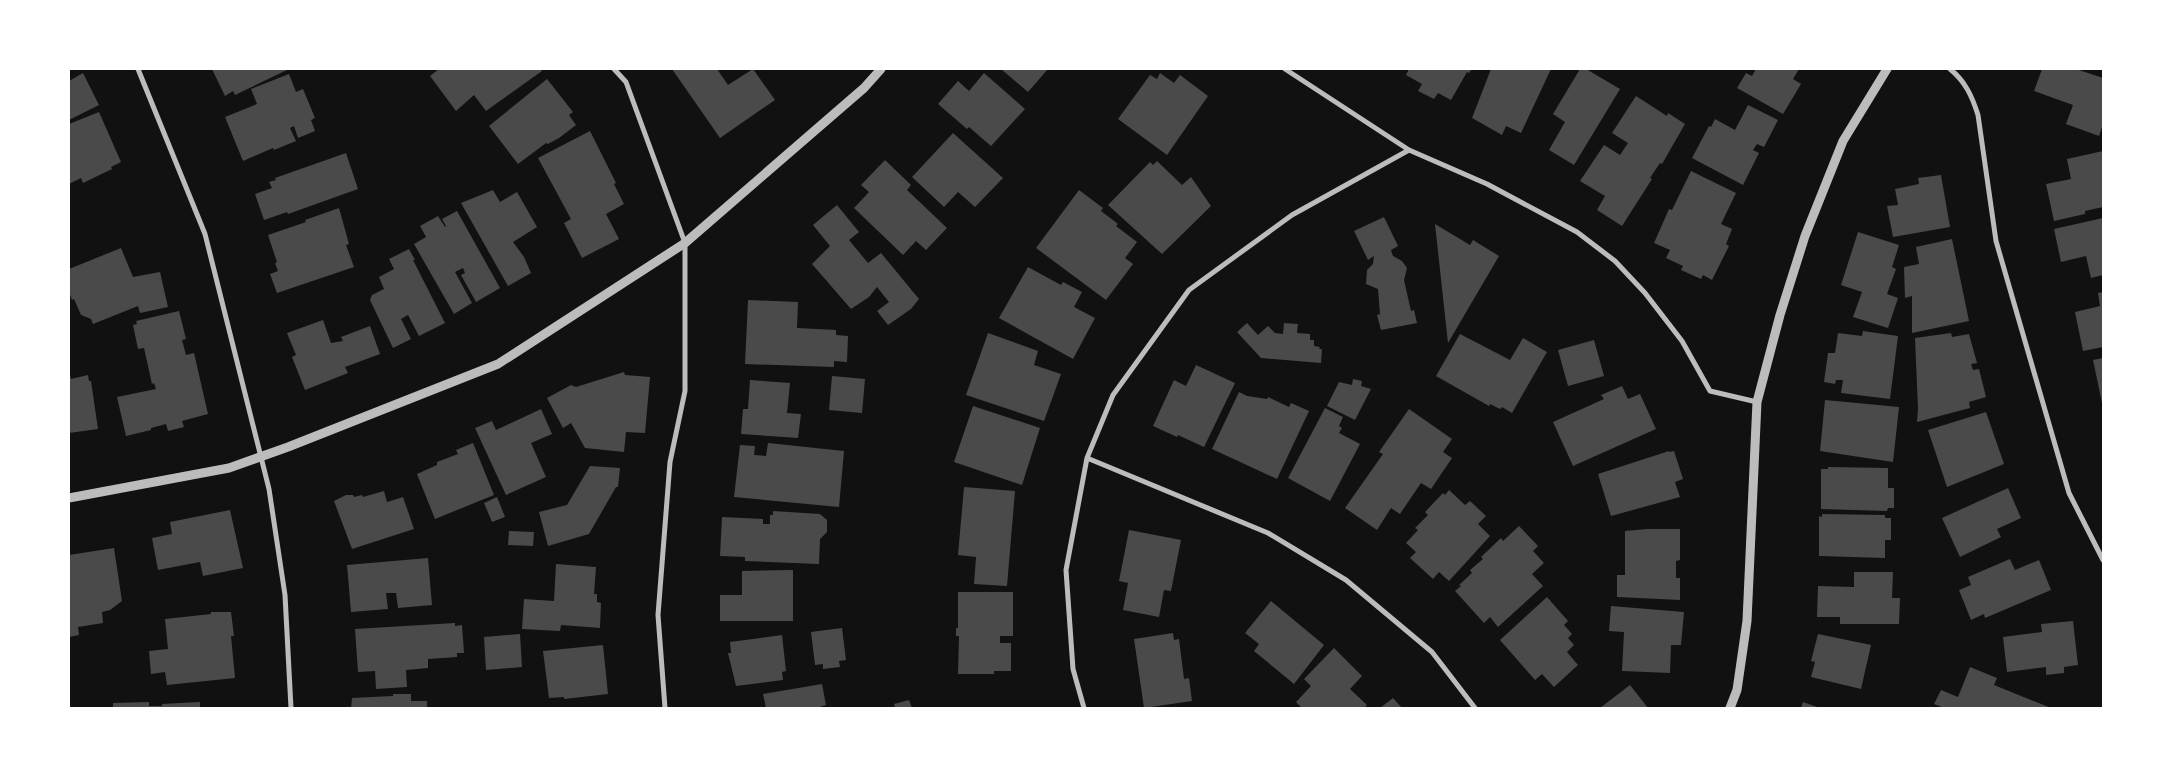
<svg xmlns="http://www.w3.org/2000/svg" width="2172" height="777" font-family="'Golos Text',sans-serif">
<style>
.building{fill:#4a4a4a}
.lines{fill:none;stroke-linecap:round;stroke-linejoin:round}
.minor{stroke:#bcbcbc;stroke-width:5}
.tertiary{stroke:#bcbcbc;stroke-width:9}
</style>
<rect width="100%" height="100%" fill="#111"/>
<path class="building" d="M212,69H289L235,95L233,91L225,96Z
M439,69H540L542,71L486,111L474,95L456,111L430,76Z
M672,69H717L728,85L753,69L775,100L720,138Z
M1001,69H1048L1028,92Z
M1409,69H1472L1469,73L1467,72L1451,100L1438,93L1434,99L1418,91L1422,84L1406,75Z
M1491,69H1551L1521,133L1506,126L1502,135L1472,118Z
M1580,69H1586L1620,89L1574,165L1549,150L1565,122L1553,114Z
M1756,69H1799L1793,79L1801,84L1783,114L1737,88L1746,73L1752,76Z
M2042,69H2076L2103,78V124L2099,136L2066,124L2073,105L2034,91Z
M83,73L99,105L69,120V81Z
M984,73L1025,109L991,146L969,127L967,129L938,104L958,81L969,91Z
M1160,73L1174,83L1180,75L1208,96L1167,155L1118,119L1150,75L1157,79Z
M289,74L296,92L303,89L315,118L311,120L315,131L298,138L294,126L290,128L296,141L274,150L273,148L243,161L225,117L257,104L251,89Z
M547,79L573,112L569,115L576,125L559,138L548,144L546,143L518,164L489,126Z
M1636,96L1667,116L1668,113L1685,124L1662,164L1660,163L1650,178L1652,179L1622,226L1597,210L1605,196L1580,181L1604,145L1620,155L1628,143L1612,133Z
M1748,105L1778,120L1764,147L1757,144L1753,150L1759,153L1743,185L1692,158L1709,126L1711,127L1715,119L1735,130Z
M99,112L121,162L111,167L112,169L83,183L81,178L69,184V124Z
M590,131L616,183L614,184L624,204L606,214L619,239L582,258L564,223L571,219L538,158Z
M953,133L1003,178L975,207L958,192L944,207L912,177Z
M2103,151V207L2085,211V214L2054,221L2046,184L2071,179L2067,159Z
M346,153L358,189L288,214L287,212L264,220L255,194L272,188L269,182L276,180L275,178Z
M885,160L911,185L907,190L947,228L926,250L916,241L903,255L854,208L869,192L861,185Z
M1157,161L1182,185L1191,177L1211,206L1162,254L1108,205L1150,162L1153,165Z
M1691,171L1736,193L1721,224L1732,229L1726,244L1729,246L1712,280L1703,275L1701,279L1681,270L1683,266L1666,258L1670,250L1654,243L1669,209L1672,210Z
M1941,175L1950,227L1893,237L1887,206L1898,205L1895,189L1919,184L1918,178Z
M493,190L500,202L517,192L537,227L513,242L524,257L531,273L508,286L461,203Z
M1079,190L1103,208L1101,211L1118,224L1116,226L1137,242L1125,258L1133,264L1106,300L1036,248Z
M837,205L859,232L849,240L868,263L881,253L919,299L911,309L888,325L877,311L889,302L877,287L869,297L851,309L812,264L830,246L813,225Z
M339,208L349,244L346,245L354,267L277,293L270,274L278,271L275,263L277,262L268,235L306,222L305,220Z
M457,211L500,288L476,302L461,275L465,273L463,268L455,272L472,303L454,314L414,244L426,237L420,226L438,216L445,227L446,226L442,219Z
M1384,217L1398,246L1391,250L1393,256L1402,261L1407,268L1404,280L1411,311L1414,310L1417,323L1381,330L1377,315L1380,314L1378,289L1366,284L1367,270L1373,264L1374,256L1368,260L1354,231Z
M2103,218V275L2091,278L2086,256L2061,262L2054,229Z
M1435,224L1470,245L1473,240L1499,256L1448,343Z
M1858,232L1899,245L1892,267L1896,269L1887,294L1898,298L1888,328L1853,317L1862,292L1841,285Z
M1952,239L1969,321L1912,333V296L1905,298L1904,267L1919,264L1916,247Z
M121,248L133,277L160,272L168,307L140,313L138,306L93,324L91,319L81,315L74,299L72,300L69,292V269Z
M409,249L415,260H413L445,323L419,336L408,315L401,319L411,339L393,348L370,300L372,295L384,289L379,277L394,269L389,259Z
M1028,267L1061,285L1063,282L1082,292L1074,307L1095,318L1073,359L999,318Z
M2103,292V347L2083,351L2075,312L2100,306L2098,293Z
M748,300L798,302L797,328L836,330V335L848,336L847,362L834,361V367L745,364Z
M179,311L186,339L182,340L186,355L194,353L208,414L182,421L184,427L168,431L166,424L151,428V430L126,436L117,397L156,389L154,383L152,384L144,348L138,349L133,325L137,324L136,321Z
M323,320L331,343L343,341L341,337L370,326L380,354L345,367L348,373L305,390L292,357L296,355L287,333Z
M1247,323L1258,335L1268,326L1275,333L1283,334L1284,323L1298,324L1297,333L1310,334V340H1314V346L1320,347L1319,349H1322L1321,363L1261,358L1237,332Z
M1863,331L1898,336L1890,399L1841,393L1843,380H1836L1835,384L1824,382L1828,353H1835L1838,333L1862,336Z
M988,333L1038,351L1034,365L1061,374L1044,421L966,395Z
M1951,333L1952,337L1969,334L1977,363L1971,364L1973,370L1979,369L1986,397L1969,402L1970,408L1917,422L1918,409L1915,338Z
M1460,334L1510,360L1523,338L1547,352L1512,413L1502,407L1500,409L1490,404L1489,406L1436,376Z
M1594,340L1604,376L1568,386L1558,350Z
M2103,358V403H2102L2093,360Z
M1196,365L1235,383L1204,447L1178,435L1177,437L1153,426L1174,380L1186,386Z
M624,372L625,375L650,377L645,433L626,432L624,452L585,448L571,423L563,428L547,398L571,385L576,387Z
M70,375L71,379L88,375L89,381H91L98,429L69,433V376Z
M832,376L865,379L862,413L829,410Z
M1353,379L1362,381L1361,386L1371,389L1355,420L1327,406L1339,382L1352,385Z
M750,380L790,383L787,413L801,414L798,438L741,434L743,409H748Z
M1622,386L1628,399L1640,394L1656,429L1573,466L1553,422L1604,399L1601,395Z
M1239,392L1247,396L1267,399L1268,397L1289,407L1291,403L1309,411L1277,479L1212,449Z
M1825,400L1899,407L1893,462L1820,451Z
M973,406L1040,428L1022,485L954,462Z
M1325,408L1343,417L1339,426L1342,428L1339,433L1360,444L1330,501L1288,478Z
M541,409L552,434L531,443L546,477L506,495L475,428L492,421L496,430Z
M1409,409L1452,439L1443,452L1452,458L1431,489L1421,483L1400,514L1391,508L1377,530L1345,508L1383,454L1379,452Z
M1986,412L2004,464L1947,487L1928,430Z
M473,443L494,495L435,519L417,474L437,465V462L458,454L456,450Z
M768,443L844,451L839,507L734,497L740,445L755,446L754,455L766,456Z
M1669,451V452L1674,451L1683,479L1675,482L1680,497L1611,516L1598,474Z
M590,466L620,468L618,487H616L589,534L548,546L539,512L567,505Z
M1828,467L1888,468V488H1894V508H1888L1887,511L1821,509V469H1828Z
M964,487L1015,491L1007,586L974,584L976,557L958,555Z
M2008,488L2021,518L1997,529L2001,537L1960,557L1942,518Z
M1449,490L1465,505L1470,501L1486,516L1478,524L1490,536L1449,581L1439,572L1433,579L1410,558L1416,552L1406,543L1418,530L1415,528L1428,515L1425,512L1443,493L1445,495Z
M384,491L387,502L403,497L414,529L352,549L334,501L346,495H353L354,497L362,495L363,497Z
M497,497L505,517L492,522L484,503Z
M230,510L243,568L203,576L200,562L158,570L152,538L172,534L170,522Z
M773,511L820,514L827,520V532L820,539L819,564L745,561V557L720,556L722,517L763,519V524H770V515H773Z
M1822,514L1885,515V518H1891V540H1885V558L1819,556V516L1822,517Z
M1519,526L1538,546L1533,551L1544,563L1532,574L1543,586L1498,627L1490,617L1484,623L1455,591L1461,586L1459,585L1472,573L1470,570L1483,559L1481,557L1501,538L1503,541Z
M1647,529H1680V560L1676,561V578H1680V600L1617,597V575H1625V531Z
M1129,530L1181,540L1171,591L1164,590L1159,617L1123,610L1128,583L1119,581Z
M509,531L534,532L533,546L508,545Z
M114,548L122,601L110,610L102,612L103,623L78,627L79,635L69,637V555Z
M428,558L432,605L398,608L396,593H386L388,609L351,612L347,565Z
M2010,559L2015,570L2039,560L2051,590L1985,618L1984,614L1971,620L1959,590L1971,585L1968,577Z
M556,564L596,567L594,594H597V602L601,603L600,628L561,625L560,631L522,629L524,599L554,601Z
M793,570V621H720V595H742V571Z
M1854,572H1893L1892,598H1900L1899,624H1840V617H1817L1818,586L1854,587Z
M958,592H1013V636H1000V643H1011V671H994V674H958L959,636H956V628H958Z
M1547,597L1568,621L1564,625L1572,634L1568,638L1574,645L1567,652L1578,665L1554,687L1542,674L1535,680L1500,640Z
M1271,601L1324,645L1294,684L1254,651L1259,644L1245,633Z
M1611,606L1684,612L1681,645H1671L1670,673L1622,671L1624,632L1609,631Z
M211,612H231L234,636H231L235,678L167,685L165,672L151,674L149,651L168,649L165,619L211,614Z
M2073,621L2078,665L2064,667V673L2046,675V667L2007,672L2003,637L2042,632L2041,624Z
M455,623V626L462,625L464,653H457V657L428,659V668L406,670L407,687L376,689L375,671L358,672L355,629Z
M842,628L846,660L839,661L840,667L823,669V664L815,665L811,632Z
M1173,633L1174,640L1179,639L1184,679L1189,678L1192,701L1144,708L1134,639Z
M520,634L522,667L486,670L484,637Z
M1818,634L1871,645L1861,689L1811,677L1815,662L1811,661Z
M782,635L786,671L782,672L783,680L736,686L728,653H731L730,642Z
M603,645L608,694L564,699V697L549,698L543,651Z
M1334,648L1362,676L1350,689L1367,705L1364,708H1302L1296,702L1311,686L1304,679Z
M1970,667L1997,678L1994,685L2051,708H1944L1934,704L1941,690L1958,697Z
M822,684L826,705L817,708H766L763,694Z
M1630,685L1648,708H1600Z
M393,694H411V701H427V708H351L352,698L393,696Z
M1393,698L1402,708H1380Z
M909,700L912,708H895L894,704Z
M149,702V706H162V704L200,702V708H113V703Z
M1803,702L1820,708H1801Z"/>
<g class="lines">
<path class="minor" d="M138,69L205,234L269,489L285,595L291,708
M614,69L626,82L685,243V391L670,462L658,615L665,708
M1285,69L1409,150L1487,184L1577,232L1615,261L1645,293L1682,341L1710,391L1757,402
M1950,69C1965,81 1972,96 1978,115L1996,241L2069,493L2103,560
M1087,458L1268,533L1346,580L1432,652L1475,708
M1084,708L1073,669L1066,570L1087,458L1113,395L1189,290L1292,215L1409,150"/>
<path class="tertiary" d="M69,498L229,468L288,447L498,364L685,243L864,88L881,69
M1730,708L1737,690L1747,621L1757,402L1780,315L1805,236L1843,141L1887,69"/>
</g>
<rect width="2172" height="777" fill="none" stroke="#ffffff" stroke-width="140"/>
</svg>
